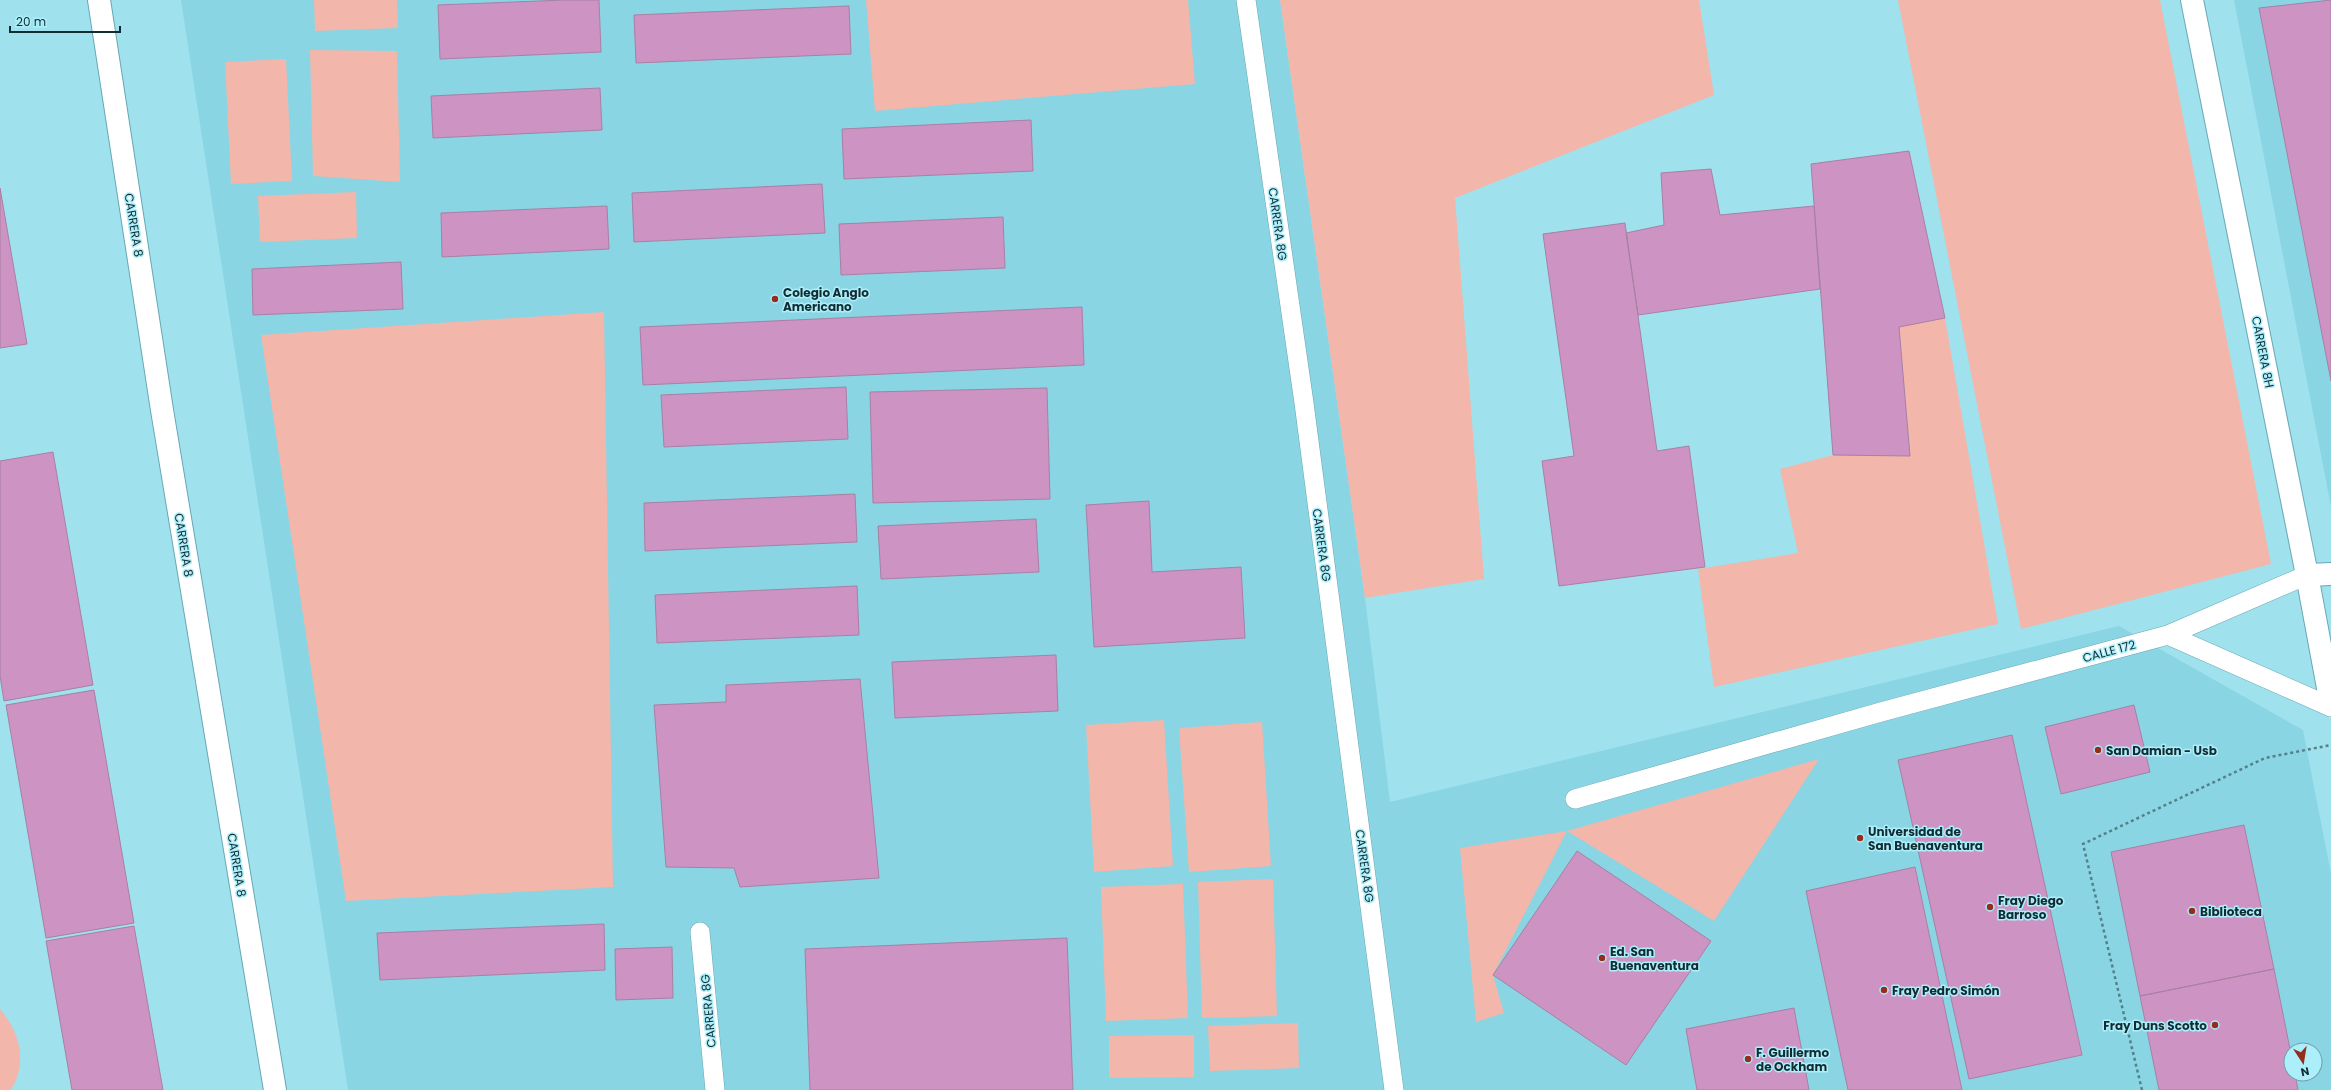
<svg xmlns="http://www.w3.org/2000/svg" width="2331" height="1090" font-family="Poppins,sans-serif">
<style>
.built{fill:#8ad5e3;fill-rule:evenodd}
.green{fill:#f2b6aa}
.building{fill:#cc93c3;stroke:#a880a2}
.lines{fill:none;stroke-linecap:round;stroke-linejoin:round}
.lane-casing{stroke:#67a7b4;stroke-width:20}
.street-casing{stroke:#67a7b4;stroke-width:24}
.path{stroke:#548189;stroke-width:2.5;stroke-dasharray:3 3;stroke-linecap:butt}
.lane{stroke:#fff;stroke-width:19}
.street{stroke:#fff;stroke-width:22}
.poi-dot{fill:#962c1b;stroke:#adeefb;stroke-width:1.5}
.labels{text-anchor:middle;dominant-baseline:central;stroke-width:3;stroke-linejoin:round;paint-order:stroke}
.street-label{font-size:12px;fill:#122d32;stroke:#adeefb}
.poi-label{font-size:12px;font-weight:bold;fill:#122d32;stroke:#adeefb;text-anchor:start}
</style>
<rect width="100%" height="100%" fill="#a0e1ee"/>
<path class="built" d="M181,0H1280L1365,598L1390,802L2119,626L2303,730L2331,874V1090H348ZM2291,1050H2315V1074H2291Z
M2234,0H2331V507Z"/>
<path class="green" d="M314,0H397L398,28L315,31Z
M866,0H1188L1195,84L875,111Z
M1280,0H1699L1714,95L1455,198L1484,579L1365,598Z
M1898,0H2160L2271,564L2021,629Z
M310,50L397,51L400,182L313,176Z
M286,59L292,181L231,184L225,62Z
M356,192L357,238L260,242L258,196Z
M604,312L613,887L346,901L261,335Z
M1945,318L1998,624L1714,687L1698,569L1798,553L1780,469L1833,455L1910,456L1899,327Z
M1164,720L1173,866L1094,872L1086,725Z
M1262,722L1271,866L1189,872L1179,728Z
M1819,759L1714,921L1567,831L1493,975L1504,1013L1476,1022L1460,848L1567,831Z
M1273,879L1277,1016L1202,1018L1198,882Z
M1183,884L1188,1018L1106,1021L1101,887Z
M0,1009C20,1033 28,1062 11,1090H0Z
M1298,1023L1299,1068L1210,1071L1208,1026Z
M1194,1035V1077L1109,1078V1036Z"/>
<path class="building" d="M564,0H599L601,52L440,59L438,5Z
M2331,0V381L2259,8Z
M849,6L851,54L636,63L634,15Z
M600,88L602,130L433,138L431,96Z
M1031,120L1033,171L844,179L842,129Z
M1909,151L1945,318L1899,327L1910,456L1833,455L1811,164Z
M1711,169L1720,215L1814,206L1820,289L1638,315L1626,233L1664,225L1661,173Z
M822,184L825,233L634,242L632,193Z
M0,188L27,344L0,348Z
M607,206L609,249L442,257L441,213Z
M1003,217L1005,268L841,275L839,224Z
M1625,223L1657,451L1689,446L1705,567L1559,586L1542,461L1574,456L1543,234Z
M401,262L403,309L253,315L252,269Z
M1082,307L1084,365L643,385L640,327Z
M846,387L848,439L664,447L661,395Z
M1047,388L1050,499L873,503L870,392Z
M53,452L93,685L4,701L0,676V461Z
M855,494L857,542L645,551L644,503Z
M1149,501L1152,572L1241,567L1245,638L1094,647L1086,505Z
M1036,519L1039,572L881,579L878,526Z
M857,586L859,635L657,643L655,595Z
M1056,655L1058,711L895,718L892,662Z
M860,679L879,878L740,887L734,868L666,867L654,705L726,702V685Z
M94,690L134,923L46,938L6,705Z
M2134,705L2150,772L2061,794L2045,727Z
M2012,735L2082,1055L1969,1079L1898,760Z
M2244,825L2274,969L2140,996L2111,852Z
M1577,851L1711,941L1626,1065L1493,975Z
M1915,867L1962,1090H1848L1806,891Z
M604,924L605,970L380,980L377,933Z
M134,926L163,1090H72L46,941Z
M1067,938L1073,1090H810L805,949Z
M672,947L673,998L616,1000L615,949Z
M2274,969L2291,1054V1074H2295L2298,1090H2159L2140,996Z
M1794,1008L1809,1090H1697L1686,1029Z"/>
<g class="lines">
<defs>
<path id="lane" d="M1246,0L1304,403L1394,1090
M2168,635L2331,707
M1575,799L1881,712L2168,635L2307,575
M700,932L715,1090"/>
<path id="street" d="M99,0L162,410L275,1090
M2192,0L2307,575L2331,704
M2307,575L2331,574"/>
</defs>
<use href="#lane" class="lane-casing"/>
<use href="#street" class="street-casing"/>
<path class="path" d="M2142,1090L2083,844L2265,758L2331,745"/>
<use href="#lane" class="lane"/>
<use href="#street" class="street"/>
</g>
<g class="poi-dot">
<circle cx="775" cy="299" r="4"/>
<circle cx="2098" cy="750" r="4"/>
<circle cx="1860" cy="838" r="4"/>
<circle cx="1990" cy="907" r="4"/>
<circle cx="2192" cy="911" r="4"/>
<circle cx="1602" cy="958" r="4"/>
<circle cx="1884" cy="990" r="4"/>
<circle cx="2215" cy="1025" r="4"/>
<circle cx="1748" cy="1059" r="4"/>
</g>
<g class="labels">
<g class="street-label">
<text transform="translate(1278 224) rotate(82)">CARRERA 8G</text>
<text transform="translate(134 225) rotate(81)">CARRERA 8</text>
<text transform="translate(2263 352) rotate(79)">CARRERA 8H</text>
<text transform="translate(184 545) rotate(81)">CARRERA 8</text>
<text transform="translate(1322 545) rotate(82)">CARRERA 8G</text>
<text transform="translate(2109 651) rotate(-15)">CALLE 172</text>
<text transform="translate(237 865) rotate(81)">CARRERA 8</text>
<text transform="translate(1365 866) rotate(82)">CARRERA 8G</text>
<text transform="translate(708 1011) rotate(-95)">CARRERA 8G</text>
</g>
<g class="poi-label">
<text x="783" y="292">Colegio Anglo<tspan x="783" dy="14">Americano</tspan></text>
<text x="2106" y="750">San Damian - Usb</text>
<text x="1868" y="831">Universidad de<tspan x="1868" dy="14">San Buenaventura</tspan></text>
<text x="1998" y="900">Fray Diego<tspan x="1998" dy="14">Barroso</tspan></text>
<text x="2200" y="911">Biblioteca</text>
<text x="1610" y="951">Ed. San<tspan x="1610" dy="14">Buenaventura</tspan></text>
<text x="1892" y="990">Fray Pedro Simón</text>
<text x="2207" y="1025" text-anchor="end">Fray Duns Scotto</text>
<text x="1756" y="1052">F. Guillermo<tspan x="1756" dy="14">de Ockham</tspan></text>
</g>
</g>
<g transform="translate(2303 1062) rotate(168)"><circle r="19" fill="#adeefb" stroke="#6fa1ab"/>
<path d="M0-3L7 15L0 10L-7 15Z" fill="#962c1b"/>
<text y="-6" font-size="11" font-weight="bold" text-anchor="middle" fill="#122d32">N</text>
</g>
<path d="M10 26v6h110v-6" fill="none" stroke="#122d32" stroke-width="2"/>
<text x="16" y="26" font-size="12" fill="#122d32" stroke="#adeefb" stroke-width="3" paint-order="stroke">20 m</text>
</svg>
